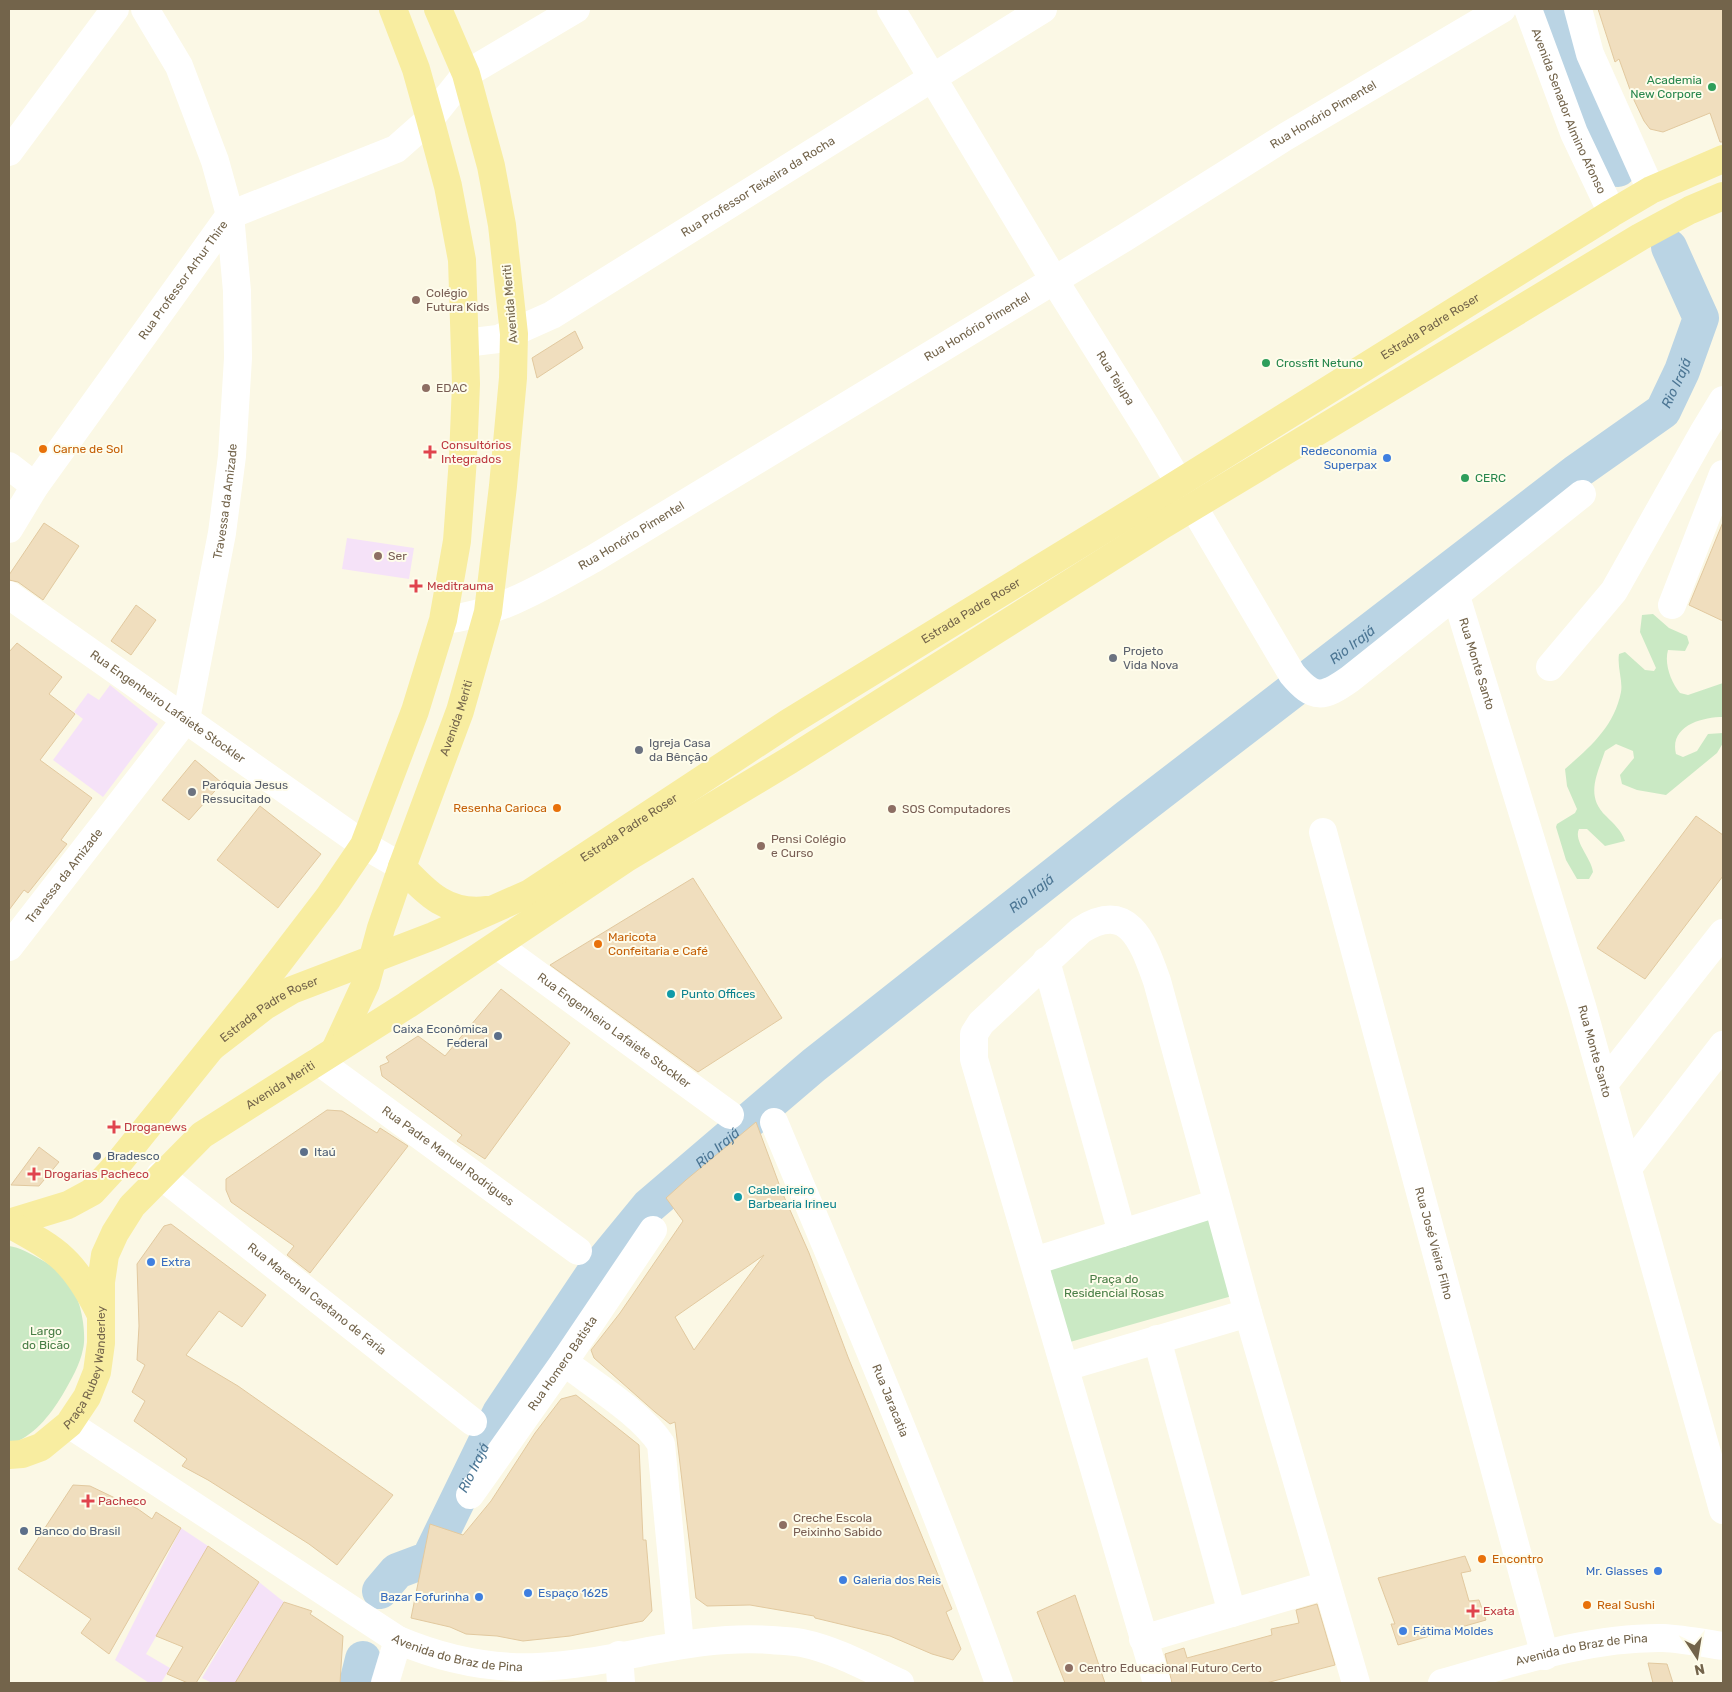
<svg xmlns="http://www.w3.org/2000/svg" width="1732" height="1692" font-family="Rubik,sans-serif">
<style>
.education{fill:#f5e2f8}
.green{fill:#cae9c4}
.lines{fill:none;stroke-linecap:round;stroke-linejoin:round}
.river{stroke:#bad4e4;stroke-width:36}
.building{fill:#f0debe;stroke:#e2c99f;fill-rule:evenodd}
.minor{stroke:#fff;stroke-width:28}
.major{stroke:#f8eda0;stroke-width:28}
.leisure-dot{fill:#2e9e5b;stroke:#fefceb;stroke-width:2}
.education-dot{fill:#8d6e63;stroke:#fefceb;stroke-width:2}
.food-dot{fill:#e8710a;stroke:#fefceb;stroke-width:2}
.health-dot{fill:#e0444e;stroke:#fefceb;stroke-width:2}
.shop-dot{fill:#3f7fe0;stroke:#fefceb;stroke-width:2}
.worship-dot{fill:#6b7280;stroke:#fefceb;stroke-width:2}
.culture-dot{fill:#0f9aa8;stroke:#fefceb;stroke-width:2}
.service-dot{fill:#5c6f8a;stroke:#fefceb;stroke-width:2}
.labels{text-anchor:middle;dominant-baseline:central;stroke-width:4;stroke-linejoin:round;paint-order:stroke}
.leisure-label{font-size:12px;fill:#27864d;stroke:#fefceb;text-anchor:start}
.street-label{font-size:12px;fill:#73644b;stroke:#fefceb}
.education-label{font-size:12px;fill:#785e54;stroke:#fefceb;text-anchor:start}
.health-label{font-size:12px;fill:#be3a42;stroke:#fefceb;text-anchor:start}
.food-label{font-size:12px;fill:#c56008;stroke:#fefceb;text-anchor:start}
.shop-label{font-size:12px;fill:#366cbe;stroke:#fefceb;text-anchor:start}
.worship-label{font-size:12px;fill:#5b616d;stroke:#fefceb;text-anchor:start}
.culture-label{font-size:12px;fill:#0d838f;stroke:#fefceb;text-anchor:start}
.service-label{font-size:12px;fill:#4e5e75;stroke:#fefceb;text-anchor:start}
.park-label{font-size:12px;fill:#497e46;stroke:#fefceb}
.water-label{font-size:14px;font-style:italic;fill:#4c7694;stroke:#fefceb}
</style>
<rect width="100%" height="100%" fill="#fbf8e5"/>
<path class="education" d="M347,538L414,548L409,579L342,569Z
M110,685L158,724L103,797L53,760L83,719L74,712L88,693L99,700Z
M181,1528L208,1546L146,1654L170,1668L161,1683H149L115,1660Z
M259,1582L284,1602L236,1683H212L202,1678Z"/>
<path class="green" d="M1653,614L1669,628L1687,636L1689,643L1685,651L1668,650C1664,664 1671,682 1680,693L1688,695L1723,683V717C1702,717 1669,726 1676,754L1683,757L1697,751L1708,734L1723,733V743L1717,753L1666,795L1637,790L1622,784L1620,775L1634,758L1633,751L1616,744L1605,751C1597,775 1585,796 1606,816C1614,824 1621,830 1625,841L1605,846L1587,829H1579C1573,841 1592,859 1593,872L1589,879H1577L1566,860L1556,827L1557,824L1575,813L1577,809L1567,786L1565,769C1590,747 1614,727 1621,692C1623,681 1617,667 1619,654L1625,652L1645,670L1654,671L1656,668L1640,632L1642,615Z
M1216,1213L1239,1294L1070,1342L1047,1261Z
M9,1246C19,1247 31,1254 40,1259C67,1273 79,1293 83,1322C84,1330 85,1341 83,1349C80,1365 71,1380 63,1394C49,1417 34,1436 9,1445Z"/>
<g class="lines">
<g class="river">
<path d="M1554,9L1562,35L1618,169"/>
<path id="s1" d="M380,1591L397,1571L429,1559L500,1413L594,1273L649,1206L814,1065L1128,817L1575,473L1663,411L1682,371L1701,318L1669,247"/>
<path d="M357,1683L363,1659"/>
</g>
</g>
<path class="building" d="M1598,9H1723V142H1720L1710,113L1663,132L1650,129L1644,121L1633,98L1619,59L1615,62Z
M575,331L583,348L537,378L532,358Z
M1723,522V621L1689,605Z
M44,523L79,546L43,600L18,582L9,580V575Z
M136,605L156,620L131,655L111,641Z
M17,643L62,677L49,694L75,714L40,760L92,798L61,840L67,844L28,893L24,890L9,910V652Z
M195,760L222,783L189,820L162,800Z
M260,806L321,854L278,908L217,860Z
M1696,816L1723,835V876L1645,979L1597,948Z
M693,878L782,1018L698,1072L550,965Z
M501,989L570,1043L485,1159L457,1141L462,1135L382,1076L380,1066L389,1062L386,1057L418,1036L445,1056Z
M327,1110L342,1111L377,1133L380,1128L408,1146L310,1273L287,1255L294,1246L231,1202L226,1190V1179Z
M756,1122L782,1192L809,1253L848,1357L952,1609L946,1612L961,1649L953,1660L932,1654L890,1636L815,1618L814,1616L750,1605L707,1606L696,1598L675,1422L670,1424L655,1412L594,1358L591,1350L620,1313L683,1221L666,1198L686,1180ZM764,1255L694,1350L675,1317Z
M39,1147L59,1162L39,1186L11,1185Z
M171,1224L266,1295L242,1327L219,1311L186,1355L238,1386L393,1495L337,1565L309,1544L208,1480L182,1466L187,1459L134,1421L145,1401L132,1392L145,1365L137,1360L139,1326L137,1264L164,1226Z
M576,1395L639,1445L643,1540H646L652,1611L643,1621L570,1636L523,1641L497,1636L466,1634L450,1627L411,1618L430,1524L463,1535L491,1501L535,1433L561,1399Z
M73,1485L90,1486L138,1509L152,1519L156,1512L181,1528L109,1654L81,1633L91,1619L18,1569Z
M208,1546L259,1582L196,1683H188L167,1674L183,1647L156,1636Z
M1465,1556L1471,1571L1461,1573L1469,1601L1479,1600L1486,1620L1398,1645L1391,1624H1395L1378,1578Z
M1075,1595L1105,1683H1065L1037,1612Z
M284,1602L312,1611L310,1614L343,1636L340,1683H235Z
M1317,1604L1335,1665L1266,1683H1172L1165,1654L1184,1648L1187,1658L1272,1635L1271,1629L1299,1623L1296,1610Z
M1648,1663L1667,1664L1673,1683H1653Z"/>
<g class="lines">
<g class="minor">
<path id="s2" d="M891,9L1054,280L1148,430L1292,674C1314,700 1323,698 1350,679L1582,494"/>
<path id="s3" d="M1528,9L1574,133L1612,213"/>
<path d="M1578,9L1590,54L1651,190"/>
<path d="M9,152L115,9"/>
<path id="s4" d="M465,343L498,339L552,315L1043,9"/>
<path d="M9,466L35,486"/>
<path id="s5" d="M9,529L35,486L230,215L396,149L430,119L466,74L576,9"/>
<path id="s6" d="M9,595L364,845L402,867"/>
<path id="s7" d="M1456,596L1582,1006L1723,1510"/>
<path d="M1672,605L1723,474"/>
<path id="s8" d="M443,620C498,615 546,585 593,559L1124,238L1285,137L1502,9"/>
<path d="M1550,667L1614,591L1703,433L1723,400"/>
<path id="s9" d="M1323,832L1545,1656"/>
<path id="s10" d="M497,945L730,1115"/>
<path id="s11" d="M9,947L186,719L222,533L232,456L238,358L237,291L230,215L215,161L179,66L145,9"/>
<path d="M1046,961L1122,1233"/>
<path id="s12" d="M318,1061L578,1251"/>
<path d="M1604,1084L1723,933"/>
<path id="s13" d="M774,1122C852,1308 932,1493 999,1683"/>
<path d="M1628,1168L1723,1045"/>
<path id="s14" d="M160,1175L473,1422"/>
<path d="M1034,1261L1217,1203"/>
<path d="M1157,1339L1232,1613"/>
<path d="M564,1362C594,1385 642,1414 661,1444L680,1644"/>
<path d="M1065,1367L1248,1313"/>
<path id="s15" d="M69,1424L398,1640C443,1659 489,1669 538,1667C618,1664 689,1634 771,1640C781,1641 792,1641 802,1643C836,1650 868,1668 900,1683"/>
<path id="s16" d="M470,1495L564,1362L653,1230"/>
<path d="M1143,1639L1327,1585"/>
<path d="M619,1655L621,1683"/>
<path d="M385,1683L398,1640"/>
<path d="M1157,1683L974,1059V1034L981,1023L1081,930C1129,900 1143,942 1157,981L1248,1313L1356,1683"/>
<path id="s17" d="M1442,1683C1513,1663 1588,1637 1663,1638C1683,1639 1703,1643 1723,1646"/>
</g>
<g class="major">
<path d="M402,867C427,894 448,915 487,910"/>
<path id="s18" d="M212,1047L265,1006L292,990L433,936L530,893L788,723L1147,503L1612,213L1651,190L1723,159"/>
<path id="s19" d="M335,1050L366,983L381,928L402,867L460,711L488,612L503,486L513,378L514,334L502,225L491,166L466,74L438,9"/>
<path d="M9,1223L68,1205L92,1192L116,1166L256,992L328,898L364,845L415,711L443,620L457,541L463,458L466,384L462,260L448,186L430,119L416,69L393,9"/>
<path d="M9,1224C59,1251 74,1261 100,1313"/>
<path id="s20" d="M9,1455L22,1454L41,1447L69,1424L87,1397L97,1372L101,1343V1282L105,1255L115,1233L132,1206L202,1135L407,1005L625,859L790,760L1161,526L1640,237L1690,210L1723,196"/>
</g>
</g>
<g class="leisure-dot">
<circle cx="1712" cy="87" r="5"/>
<circle cx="1266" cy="363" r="5"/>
<circle cx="1465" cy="478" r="5"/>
</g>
<g class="education-dot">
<circle cx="416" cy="300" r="5"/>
<circle cx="426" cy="388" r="5"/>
<circle cx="378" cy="556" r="5"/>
<circle cx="892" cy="809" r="5"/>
<circle cx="761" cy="846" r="5"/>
<circle cx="783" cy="1525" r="5"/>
<circle cx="1069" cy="1668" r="5"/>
</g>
<g class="food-dot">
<circle cx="43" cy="449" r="5"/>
<circle cx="557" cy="808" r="5"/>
<circle cx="598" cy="944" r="5"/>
<circle cx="1482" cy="1559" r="5"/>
<circle cx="1587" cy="1605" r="5"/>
</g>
<g class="health-dot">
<path d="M427.5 444.5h5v5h5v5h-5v5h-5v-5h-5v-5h5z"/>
<path d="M413.5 578.5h5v5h5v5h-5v5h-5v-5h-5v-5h5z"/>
<path d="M111.5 1119.5h5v5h5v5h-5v5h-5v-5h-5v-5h5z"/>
<path d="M31.5 1166.5h5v5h5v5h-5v5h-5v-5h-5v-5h5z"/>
<path d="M85.5 1493.5h5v5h5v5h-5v5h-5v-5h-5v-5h5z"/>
<path d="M1470.5 1603.5h5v5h5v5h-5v5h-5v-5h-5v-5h5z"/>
</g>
<g class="shop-dot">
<circle cx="1387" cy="458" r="5"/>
<circle cx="151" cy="1262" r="5"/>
<circle cx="1658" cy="1571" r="5"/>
<circle cx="843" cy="1580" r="5"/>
<circle cx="528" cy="1593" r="5"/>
<circle cx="479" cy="1597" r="5"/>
<circle cx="1403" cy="1631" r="5"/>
</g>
<g class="worship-dot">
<circle cx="1113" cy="658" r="5"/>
<circle cx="639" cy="750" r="5"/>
<circle cx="192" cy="792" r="5"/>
</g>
<g class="culture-dot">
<circle cx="671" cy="994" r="5"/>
<circle cx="738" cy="1197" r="5"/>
</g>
<g class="service-dot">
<circle cx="498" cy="1036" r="5"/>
<circle cx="304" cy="1152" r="5"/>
<circle cx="97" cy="1156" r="5"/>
<circle cx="24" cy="1531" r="5"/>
</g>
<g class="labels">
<g class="leisure-label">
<text x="1702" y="80" text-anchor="end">Academia<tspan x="1702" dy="14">New Corpore</tspan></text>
<text x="1276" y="363">Crossfit Netuno</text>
<text x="1475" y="478">CERC</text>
</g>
<g class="street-label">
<text stroke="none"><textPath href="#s3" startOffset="110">Avenida Senador Almino Afonso</textPath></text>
<text stroke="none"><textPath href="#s8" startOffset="1018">Rua Honório Pimentel</textPath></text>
<text stroke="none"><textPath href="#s4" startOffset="335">Rua Professor Teixeira da Rocha</textPath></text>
<text stroke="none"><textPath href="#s5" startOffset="304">Rua Professor Arhur Thire</textPath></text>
<text transform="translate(510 304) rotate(-95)">Avenida Meriti</text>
<text stroke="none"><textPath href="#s8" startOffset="612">Rua Honório Pimentel</textPath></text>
<text stroke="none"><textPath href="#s18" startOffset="1419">Estrada Padre Roser</textPath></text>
<text stroke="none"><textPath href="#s2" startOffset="432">Rua Tejupa</textPath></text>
<text stroke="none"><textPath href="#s11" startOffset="510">Travessa da Amizade</textPath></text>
<text stroke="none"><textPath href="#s8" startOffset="208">Rua Honório Pimentel</textPath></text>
<text stroke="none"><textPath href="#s18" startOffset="879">Estrada Padre Roser</textPath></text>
<text stroke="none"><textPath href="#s7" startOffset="71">Rua Monte Santo</textPath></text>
<text stroke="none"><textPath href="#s6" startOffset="194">Rua Engenheiro Lafaiete Stockler</textPath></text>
<text stroke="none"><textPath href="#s19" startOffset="354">Avenida Meriti</textPath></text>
<text stroke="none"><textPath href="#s18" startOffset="474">Estrada Padre Roser</textPath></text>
<text stroke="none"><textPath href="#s11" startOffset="90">Travessa da Amizade</textPath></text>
<text stroke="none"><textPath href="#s18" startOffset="69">Estrada Padre Roser</textPath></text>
<text stroke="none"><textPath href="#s10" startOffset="145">Rua Engenheiro Lafaiete Stockler</textPath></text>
<text stroke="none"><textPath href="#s7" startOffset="476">Rua Monte Santo</textPath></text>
<text stroke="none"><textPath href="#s20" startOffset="495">Avenida Meriti</textPath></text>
<text stroke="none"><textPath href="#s12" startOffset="161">Rua Padre Manuel Rodrigues</textPath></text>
<text stroke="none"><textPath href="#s9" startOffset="426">Rua José Vieira Filho</textPath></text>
<text stroke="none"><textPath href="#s14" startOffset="200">Rua Marechal Caetano de Faria</textPath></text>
<text stroke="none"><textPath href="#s16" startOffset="161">Rua Homero Batista</textPath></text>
<text stroke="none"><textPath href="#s20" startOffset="130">Praça Rubey Wanderley</textPath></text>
<text stroke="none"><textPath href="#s13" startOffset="302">Rua Jaracatia</textPath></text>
<text stroke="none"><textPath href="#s15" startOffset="455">Avenida do Braz de Pina</textPath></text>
<text stroke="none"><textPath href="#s17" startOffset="144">Avenida do Braz de Pina</textPath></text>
</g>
<g class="education-label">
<text x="426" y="293">Colégio<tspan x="426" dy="14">Futura Kids</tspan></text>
<text x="436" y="388">EDAC</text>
<text x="388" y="556">Ser</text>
<text x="902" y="809">SOS Computadores</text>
<text x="771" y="839">Pensi Colégio<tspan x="771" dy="14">e Curso</tspan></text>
<text x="793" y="1518">Creche Escola<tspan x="793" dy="14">Peixinho Sabido</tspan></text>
<text x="1079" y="1668">Centro Educacional Futuro Certo</text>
</g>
<g class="health-label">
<text x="441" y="445">Consultórios<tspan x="441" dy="14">Integrados</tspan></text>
<text x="427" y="586">Meditrauma</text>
<text x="124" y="1127">Droganews</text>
<text x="44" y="1174">Drogarias Pacheco</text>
<text x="98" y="1501">Pacheco</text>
<text x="1483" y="1611">Exata</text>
</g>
<g class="food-label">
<text x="53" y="449">Carne de Sol</text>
<text x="547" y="808" text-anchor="end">Resenha Carioca</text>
<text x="608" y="937">Maricota<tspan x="608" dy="14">Confeitaria e Café</tspan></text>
<text x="1492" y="1559">Encontro</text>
<text x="1597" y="1605">Real Sushi</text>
</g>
<g class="shop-label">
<text x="1377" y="451" text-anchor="end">Redeconomia<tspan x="1377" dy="14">Superpax</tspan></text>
<text x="161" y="1262">Extra</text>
<text x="1648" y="1571" text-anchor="end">Mr. Glasses</text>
<text x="853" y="1580">Galeria dos Reis</text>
<text x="538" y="1593">Espaço 1625</text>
<text x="469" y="1597" text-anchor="end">Bazar Fofurinha</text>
<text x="1413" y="1631">Fátima Moldes</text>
</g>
<g class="worship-label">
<text x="1123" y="651">Projeto<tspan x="1123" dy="14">Vida Nova</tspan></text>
<text x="649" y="743">Igreja Casa<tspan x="649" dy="14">da Bênção</tspan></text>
<text x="202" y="785">Paróquia Jesus<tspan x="202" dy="14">Ressucitado</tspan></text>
</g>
<g class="culture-label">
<text x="681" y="994">Punto Offices</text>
<text x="748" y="1190">Cabeleireiro<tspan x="748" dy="14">Barbearia Irineu</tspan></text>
</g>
<g class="service-label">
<text x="488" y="1029" text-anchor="end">Caixa Econômica<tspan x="488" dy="14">Federal</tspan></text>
<text x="314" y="1152">Itaú</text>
<text x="107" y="1156">Bradesco</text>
<text x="34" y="1531">Banco do Brasil</text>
</g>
<g class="park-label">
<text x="1114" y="1279">Praça do<tspan x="1114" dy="14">Residencial Rosas</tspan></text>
<text x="46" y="1331">Largo<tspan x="46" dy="14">do Bicão</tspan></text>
</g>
<g class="water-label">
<text stroke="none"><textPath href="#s1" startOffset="1798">Rio Irajá</textPath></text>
<text stroke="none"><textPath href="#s1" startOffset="1378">Rio Irajá</textPath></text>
<text stroke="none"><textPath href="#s1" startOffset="972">Rio Irajá</textPath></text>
<text stroke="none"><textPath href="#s1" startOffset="568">Rio Irajá</textPath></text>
<text stroke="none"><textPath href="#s1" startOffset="162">Rio Irajá</textPath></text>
</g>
</g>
<rect width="1732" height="1692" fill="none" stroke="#73644b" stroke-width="20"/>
<g transform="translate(1697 1657) rotate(168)" stroke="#fefceb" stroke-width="4" paint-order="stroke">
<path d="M0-4L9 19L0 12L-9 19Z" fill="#73644b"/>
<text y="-8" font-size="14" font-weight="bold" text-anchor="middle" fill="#73644b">N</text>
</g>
</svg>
